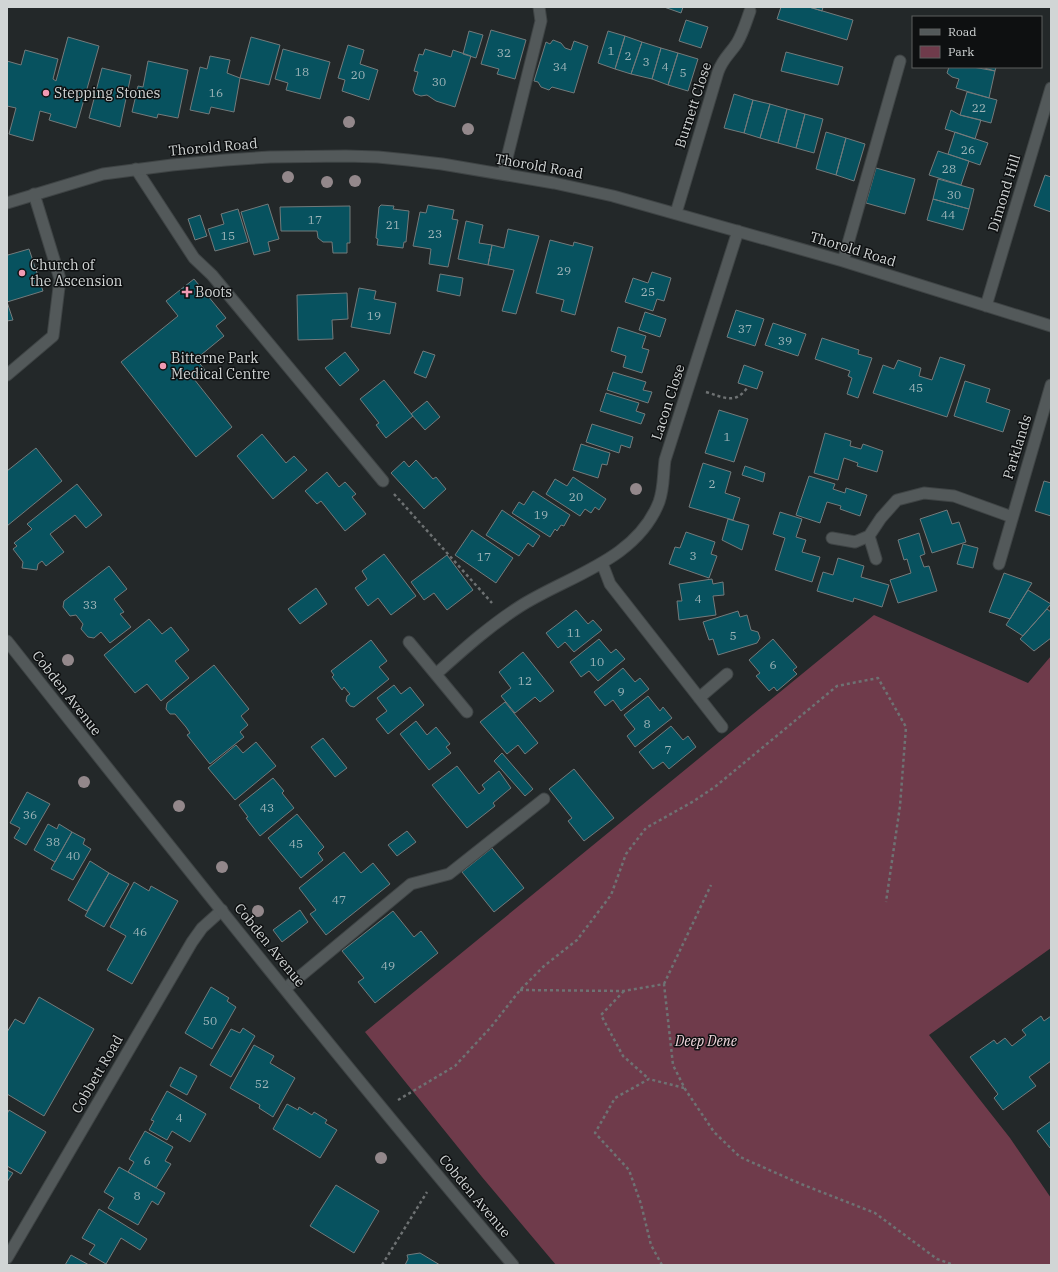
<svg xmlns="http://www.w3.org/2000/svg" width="1058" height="1272" font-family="'IBM Plex Serif',serif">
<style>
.green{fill:#6f3b4b}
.building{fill:#07525f;stroke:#737a7b}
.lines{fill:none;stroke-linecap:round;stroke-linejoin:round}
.service-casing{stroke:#3f4445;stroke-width:13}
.minor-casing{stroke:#3f4445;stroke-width:13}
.tertiary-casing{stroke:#3f4445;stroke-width:13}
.path{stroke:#6e7273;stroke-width:2.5;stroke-dasharray:3 3;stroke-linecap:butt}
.service{stroke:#53595a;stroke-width:11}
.minor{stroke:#53595a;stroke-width:11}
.tertiary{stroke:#53595a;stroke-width:11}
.tree{fill:#93888b}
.poi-dot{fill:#f19ab3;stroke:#0e1011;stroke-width:1.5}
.labels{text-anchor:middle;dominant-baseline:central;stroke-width:3;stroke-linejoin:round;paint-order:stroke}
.number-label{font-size:12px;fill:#9eb4b8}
.poi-label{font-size:14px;fill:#d1d5d5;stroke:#0e1011;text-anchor:start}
.street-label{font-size:14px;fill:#d1d5d5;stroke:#0e1011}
.park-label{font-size:14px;font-style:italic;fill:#efd6dc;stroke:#0e1011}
</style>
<rect width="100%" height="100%" fill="#232829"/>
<path class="green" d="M874,615L1028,683L1051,656V948L929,1035L1010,1138L1051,1198V1265H556L482,1177L365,1032Z"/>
<path class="building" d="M664,7H683L681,13Z
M781,7H809L853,20L847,40L777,19Z
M809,7H823L822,11Z
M686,20L708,27L701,48L679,41Z
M491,30L526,40L515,79L497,74L499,69L481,64Z
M469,31L483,35L476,58L463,54Z
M608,31L625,36L615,69L598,63Z
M625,36L642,42L631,74L615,69Z
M68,37L99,46L76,128L49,120L51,114L40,111L33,141L9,134L16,108L7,106V61L21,65L25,50L58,59L53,79L56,81Z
M251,37L280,45L269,85L240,78Z
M553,40L561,43L565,48L571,50L574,41L588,46L574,93L552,87L549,90L541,87L538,82L534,81L546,42L550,44Z
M642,42L661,48L652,79L631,74Z
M348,45L364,50L360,64L378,70L369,100L342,91L345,80L338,78Z
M661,48L678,53L668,85L652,79Z
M283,49L330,62L320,99L286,90L288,83L275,79Z
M425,49L451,57L453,50L471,56L455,107L436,101L427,95L421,96L415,94L413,90L418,72L414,71L419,54L423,55Z
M786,52L843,67L838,85L781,71Z
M678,53L698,59L688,91L668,85Z
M210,56L230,60L227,73L240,78L234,112L211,107L209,114L190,110L200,67L207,69Z
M148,61L188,70L178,118L158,114L157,118L132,112L138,86L143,87Z
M949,67H973L995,71L989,98L956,88L959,79L952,77L947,73Z
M981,67H996L995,71Z
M102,68L131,75L120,127L89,118Z
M967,92L997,100L991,123L960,115Z
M734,94L753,100L744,133L724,128Z
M753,100L770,104L760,138L744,133Z
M770,104L787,109L778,143L760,138Z
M787,109L805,114L796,148L778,143Z
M951,110L960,115L981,120L975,139L945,129Z
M805,114L823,119L814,153L796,148Z
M826,132L846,138L836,175L816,169Z
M955,132L988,143L980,165L948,154Z
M846,138L865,144L854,181L836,175Z
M938,151L969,161L961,185L929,175Z
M876,168L915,179L905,214L866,203Z
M1045,175L1051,177V212L1034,206Z
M938,179L974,189L969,209L933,199Z
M933,199L969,209L963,230L927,220Z
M268,204L279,239L268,242L270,251L254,255L241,212Z
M381,205L394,206L393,209L409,211L406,242H404L403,248L377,245L378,239L376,238L379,207Z
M428,205L454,210L452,219L458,220L448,267L429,264L431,249L413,246L420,212L426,213Z
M350,206V243H347V253H333L332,242H323L318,238L317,231H281L280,207Z
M238,209L248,242L215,251L208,229L224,224L221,214Z
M200,215L207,236L195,240L188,219Z
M466,221L483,225L479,243L492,245L488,265L458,259Z
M508,229L539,236L516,314L502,311L514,270L488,265L492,245L504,248Z
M550,240L573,246L574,242L593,247L575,315L561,311L564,300L536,293Z
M29,249L43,291L7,302L13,320L7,321V253L8,255Z
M652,272L671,278L664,301L657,299L653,311L625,302L633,278L648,283Z
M440,274L463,278L460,296L437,291Z
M194,279L226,318L216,326L224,336L196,359L205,370L194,379L232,427L196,457L121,362L178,316L166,301Z
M359,288L376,291L374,299L396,303L390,334L351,327Z
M347,293L348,319L332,320L333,339L298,340L297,295Z
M736,310L764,319L755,346L727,337Z
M645,312L666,319L660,337L639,330Z
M773,323L806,334L798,356L765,345Z
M618,327L646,336L642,348L649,350L642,373L623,367L626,356L611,351Z
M822,338L859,350L858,354L872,358L858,398L847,394L852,378L848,376L850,371L815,359Z
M423,351L435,355L426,378L414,373Z
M345,352L359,370L340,386L325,368Z
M940,357L965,365L947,417L873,393L883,365L894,369L898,360L921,368L919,376L932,380Z
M744,365L763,372L757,389L738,383Z
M613,372L646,382L643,390L652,392L648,403L607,390Z
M384,380L413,416L386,438L376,425L379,423L360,399Z
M965,381L990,389L986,402L1010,410L1003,432L954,416Z
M606,393L639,403L636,411L645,414L641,424L600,411Z
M427,401L440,417L425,430L411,414Z
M719,410L748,419L734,462L705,453Z
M592,424L633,437L630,448L621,445L619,453L586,442Z
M825,433L851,441L850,446L861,449L863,444L883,451L877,472L857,466L858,463L844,458L838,480L814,473Z
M262,434L286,463L294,456L307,470L273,499L237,456Z
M581,444L610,453L607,465L602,464L598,478L573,470Z
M36,448L62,481L7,526V471Z
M416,460L433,479L436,477L446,489L424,509L391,473L404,461L409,467Z
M703,463L731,472L725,493L740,498L733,520L689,507Z
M745,466L765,473L763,482L742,475Z
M327,472L339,487L345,482L356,494L352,497L366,514L345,531L321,501L317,504L305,491Z
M809,476L835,484L833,489L845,493L846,488L867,495L860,516L840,509L841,506L827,502L820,523L796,515Z
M573,477L606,499L599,510L595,507L591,513L585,509L580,516L546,494L555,479L567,486Z
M1044,481L1051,483V516L1035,511Z
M77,484L102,515L86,528L75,515L50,534L64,552L46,566L42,561L38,564L37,570L22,568L23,562L13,549L17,546L14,543L32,529L27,524Z
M533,491L570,515L564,526L561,525L557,531L555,529L550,537L512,513L519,502L524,505Z
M502,510L540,536L533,547L528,543L519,556L486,535Z
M947,510L952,524L959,522L966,542L932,553L920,519Z
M780,512L802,519L796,537L806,540L802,552L820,557L812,582L775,570L785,538L773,534Z
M728,519L749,525L742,550L722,540Z
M472,530L513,558L496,583L455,555Z
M686,532L715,542L711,554L717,556L709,578L669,564L675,547L680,548Z
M919,533L925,554L920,556L924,567L929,566L937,591L898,603L890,580L911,573L907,559L904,560L898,540Z
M963,544L978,548L973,568L957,564Z
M384,554L416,596L391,615L378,598L368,606L355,588L367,579L362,571Z
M447,555L473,590L447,610L434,593L424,600L411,582Z
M838,558L864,566L861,577L889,585L882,607L854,598L853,602L817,591L823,572L833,575Z
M109,566L127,589L114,599L124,612L120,614L131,627L110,643L101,632L94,638L88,637L81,629L83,624L76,615L70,616L63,607L64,601Z
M1004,573L1032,583L1010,619L989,612Z
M712,579L713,584L723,582L724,595L713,596L716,615L679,620L677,601H682L679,584Z
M316,588L327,604L300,624L288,609Z
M1028,590L1051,604L1023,636L1006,625Z
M1047,609L1051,612V638L1034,651L1020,639Z
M576,610L588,624L593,620L602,630L574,652L565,642L558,648L546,633Z
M738,611L740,617L747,615L751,630L758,632L760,638L757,643L718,655L713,639L709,640L703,622Z
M149,619L162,634L171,627L189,650L175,661L189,678L161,701L147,684L135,693L104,655Z
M599,639L611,653L616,649L625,659L598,681L589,671L581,677L570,662Z
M773,639L797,667L793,670L797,674L777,691L774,687L769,691L756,676L760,673L749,660Z
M371,640L387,661L379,667L389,679L354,707L350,706L346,701L347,696L350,694L344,687L342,690L332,677L334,675L331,671Z
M523,652L554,691L540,702L535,697L515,713L501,696L511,688L499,672Z
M214,665L249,709L241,716L248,725L240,732L244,737L210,764L187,735L190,733L186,727L175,714H170L166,709L167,703Z
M623,668L635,682L640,678L649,689L621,711L613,700L605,706L594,692Z
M394,685L401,694L410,687L424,705L388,734L376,719L387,711L377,698Z
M648,696L660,711L663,707L672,718L635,747L627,736L635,729L624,715Z
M505,702L538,743L525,754L518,745L507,754L480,722Z
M416,721L427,735L436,727L450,744L446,747L451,753L429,770L400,734Z
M671,726L683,740L688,736L696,747L669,769L663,762L653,769L639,752Z
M323,738L347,768L335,777L311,747Z
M256,742L276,766L235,800L208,768L236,745L243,753Z
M502,753L533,789L525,796L494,761Z
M457,766L479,794L485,789L482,785L499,771L511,788L493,803L495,806L467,828L432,785Z
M574,769L614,818L584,841L568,821L572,818L549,789Z
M273,778L284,791L282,793L294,808L260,836L246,818L248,817L239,805Z
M27,792L50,804L26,845L14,838L20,828L10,823Z
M297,814L324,847L318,853L323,860L301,878L268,838Z
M48,824L57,829L59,824L72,832L55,862L34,850Z
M407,831L416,842L397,856L388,845Z
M72,832L85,839L83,844L91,849L73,880L51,869Z
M492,848L524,888L494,912L462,872Z
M344,852L361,873L373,863L390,884L326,935L310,914L316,910L299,888Z
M90,861L109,873L87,911L68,900Z
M109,873L129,884L104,927L85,916Z
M134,882L149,891L151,886L178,901L132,984L107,970L126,936L110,927Z
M300,910L308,922L282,942L273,930Z
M393,911L414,937L421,931L438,953L375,1003L358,982L364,978L342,951Z
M211,987L229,998L227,1001L236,1007L212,1049L185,1033Z
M39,997L94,1029L44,1116L7,1094V1032L15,1019L24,1024Z
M1041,1016L1044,1021L1051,1016V1061L1029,1077L1036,1086L1003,1110L994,1098L998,1094L970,1057L994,1040L997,1044L1005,1038L1012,1046L1026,1035L1022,1030Z
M243,1028L255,1036L231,1077L210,1065L231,1029L240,1033Z
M254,1045L274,1056L270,1063L295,1078L273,1117L259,1108L260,1105L230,1088Z
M180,1067L197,1076L187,1095L170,1086Z
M167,1091L206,1114L190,1142L172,1131L167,1140L149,1130L154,1121L151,1120Z
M287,1104L298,1110L299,1107L312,1115L314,1112L327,1120L325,1123L337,1130L320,1158L273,1129Z
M9,1110L46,1132L21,1174L7,1166V1114Z
M1051,1121V1148H1050L1037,1131Z
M145,1131L173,1147L165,1161L171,1164L156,1188L128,1172L134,1162L129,1159Z
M119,1167L165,1193L158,1205L152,1201L138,1225L108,1208L114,1198L104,1192Z
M7,1170L13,1173L7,1182Z
M336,1185L379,1211L354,1253L310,1226Z
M99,1209L147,1239L140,1250L121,1238L106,1264L89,1254L95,1245L82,1238Z
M420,1253L440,1265H405L408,1259L407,1255Z
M71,1255L89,1265H65Z"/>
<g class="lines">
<defs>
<path id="service" d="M136,169L194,258L212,275L383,481
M7,375L53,336L60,279L34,194
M286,988L411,884L449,874L544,799"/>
<path id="minor" d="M503,174L541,21L539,7
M7,203L103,174L172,165L226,160L270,157L346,156L378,157L408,160L442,164L554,183L613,196L843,261L1051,326
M676,213L718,72C723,58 730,54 737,43C743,33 746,22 750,11
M843,261L900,61
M986,306L1051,88
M869,536L876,559
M832,538L855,542L869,536L881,518L897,500L924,493L954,496L1012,517
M602,563L610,584L722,727
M999,564L1051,385
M409,642L467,712
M436,674C463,650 488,627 519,607C567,576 636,561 659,502C664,488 663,475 665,460L738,231
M699,698L727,674
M7,1258L192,942L202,928L222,910"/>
<path id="tertiary" d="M7,641C173,851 340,1061 513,1265"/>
</defs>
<use href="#service" class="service-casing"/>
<use href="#minor" class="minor-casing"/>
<use href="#tertiary" class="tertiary-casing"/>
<path class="path" d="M706,392C723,397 735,405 747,388
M394,494L492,603
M664,984L711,885
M520,990L624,991L664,984L673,1065L685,1089L714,1132L740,1157L801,1184L875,1213L937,1259L954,1265
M624,991L601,1015L623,1056L649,1079
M398,1100L455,1066L491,1027L520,990L544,966L577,940L611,895L626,854L646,828L694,801L716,786L837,686L878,678L906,727L900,806L886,902
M382,1265L427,1192
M662,1265L651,1245L641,1204L629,1170L595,1133L615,1098L649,1079L684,1088"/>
<use href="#service" class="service"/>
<use href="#minor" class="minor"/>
<use href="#tertiary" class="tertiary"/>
</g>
<g class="tree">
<circle cx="349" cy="122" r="6"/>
<circle cx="468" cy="129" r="6"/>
<circle cx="288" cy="177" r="6"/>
<circle cx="355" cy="181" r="6"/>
<circle cx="327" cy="182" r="6"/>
<circle cx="636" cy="489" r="6"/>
<circle cx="68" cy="660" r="6"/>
<circle cx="84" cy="782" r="6"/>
<circle cx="179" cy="806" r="6"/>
<circle cx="222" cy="867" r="6"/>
<circle cx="258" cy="911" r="6"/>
<circle cx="381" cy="1158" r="6"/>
</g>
<g class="poi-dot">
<circle cx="46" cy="93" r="4"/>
<circle cx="22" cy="273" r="4"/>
<path d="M185 286h4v4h4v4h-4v4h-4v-4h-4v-4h4z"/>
<circle cx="163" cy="366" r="4"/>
</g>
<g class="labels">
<g class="number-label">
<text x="611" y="50">1</text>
<text x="504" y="52">32</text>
<text x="628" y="55">2</text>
<text x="646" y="61">3</text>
<text x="560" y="66">34</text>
<text x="665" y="66">4</text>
<text x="302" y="71">18</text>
<text x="683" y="72">5</text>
<text x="358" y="74">20</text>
<text x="439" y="81">30</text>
<text x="216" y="92">16</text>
<text x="979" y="107">22</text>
<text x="968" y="149">26</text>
<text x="949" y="168">28</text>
<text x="954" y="194">30</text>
<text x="948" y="214">44</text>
<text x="315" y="219">17</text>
<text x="393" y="224">21</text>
<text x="435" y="233">23</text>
<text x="228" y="235">15</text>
<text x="564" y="270">29</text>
<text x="648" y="291">25</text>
<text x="374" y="315">19</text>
<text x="745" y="328">37</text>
<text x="785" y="340">39</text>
<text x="916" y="387">45</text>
<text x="727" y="436">1</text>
<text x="712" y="483">2</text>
<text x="576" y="496">20</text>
<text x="541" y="514">19</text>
<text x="693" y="555">3</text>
<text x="484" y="556">17</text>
<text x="698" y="598">4</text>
<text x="90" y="604">33</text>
<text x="574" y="632">11</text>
<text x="733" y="635">5</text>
<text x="597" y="661">10</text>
<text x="773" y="664">6</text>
<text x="525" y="680">12</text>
<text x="621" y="691">9</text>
<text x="647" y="723">8</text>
<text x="668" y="749">7</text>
<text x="267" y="807">43</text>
<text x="30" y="814">36</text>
<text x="53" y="841">38</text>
<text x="296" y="843">45</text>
<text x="73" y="855">40</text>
<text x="339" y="899">47</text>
<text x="140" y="931">46</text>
<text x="388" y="965">49</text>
<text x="210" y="1020">50</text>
<text x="262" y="1083">52</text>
<text x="179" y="1117">4</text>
<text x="147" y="1160">6</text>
<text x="137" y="1195">8</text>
</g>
<g class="poi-label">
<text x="54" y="93">Stepping Stones</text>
<text x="30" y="265">Church of<tspan x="30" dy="16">the Ascension</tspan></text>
<text x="195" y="292">Boots</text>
<text x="171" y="358">Bitterne Park<tspan x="171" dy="16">Medical Centre</tspan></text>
</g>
<g class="street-label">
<text transform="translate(693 105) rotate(-72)">Burnett Close</text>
<text transform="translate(213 147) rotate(-5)">Thorold Road</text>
<text transform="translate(539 166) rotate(10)">Thorold Road</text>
<text transform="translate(1004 193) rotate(-73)">Dimond Hill</text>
<text transform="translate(853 249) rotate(17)">Thorold Road</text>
<text transform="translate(668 402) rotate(-72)">Lacon Close</text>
<text transform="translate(1017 447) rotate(-73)">Parklands</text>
<text transform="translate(67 693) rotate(52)">Cobden Avenue</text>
<text transform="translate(270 945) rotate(51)">Cobden Avenue</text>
<text transform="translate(97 1074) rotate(-60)">Cobbett Road</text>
<text transform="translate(475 1196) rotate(50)">Cobden Avenue</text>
</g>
<g class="park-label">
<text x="706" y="1041">Deep Dene</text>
</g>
</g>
<rect width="1058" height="1272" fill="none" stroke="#d1d5d5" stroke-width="16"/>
<rect x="912" y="16" width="130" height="52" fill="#0e1011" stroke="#5c5f5f"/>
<rect x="920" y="29" width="20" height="6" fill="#53595a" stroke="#5c5f5f"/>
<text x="948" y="36" font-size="12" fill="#d1d5d5">Road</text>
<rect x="920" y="46" width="20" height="12" fill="#6f3b4b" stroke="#5c5f5f"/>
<text x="948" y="56" font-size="12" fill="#d1d5d5">Park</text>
</svg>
